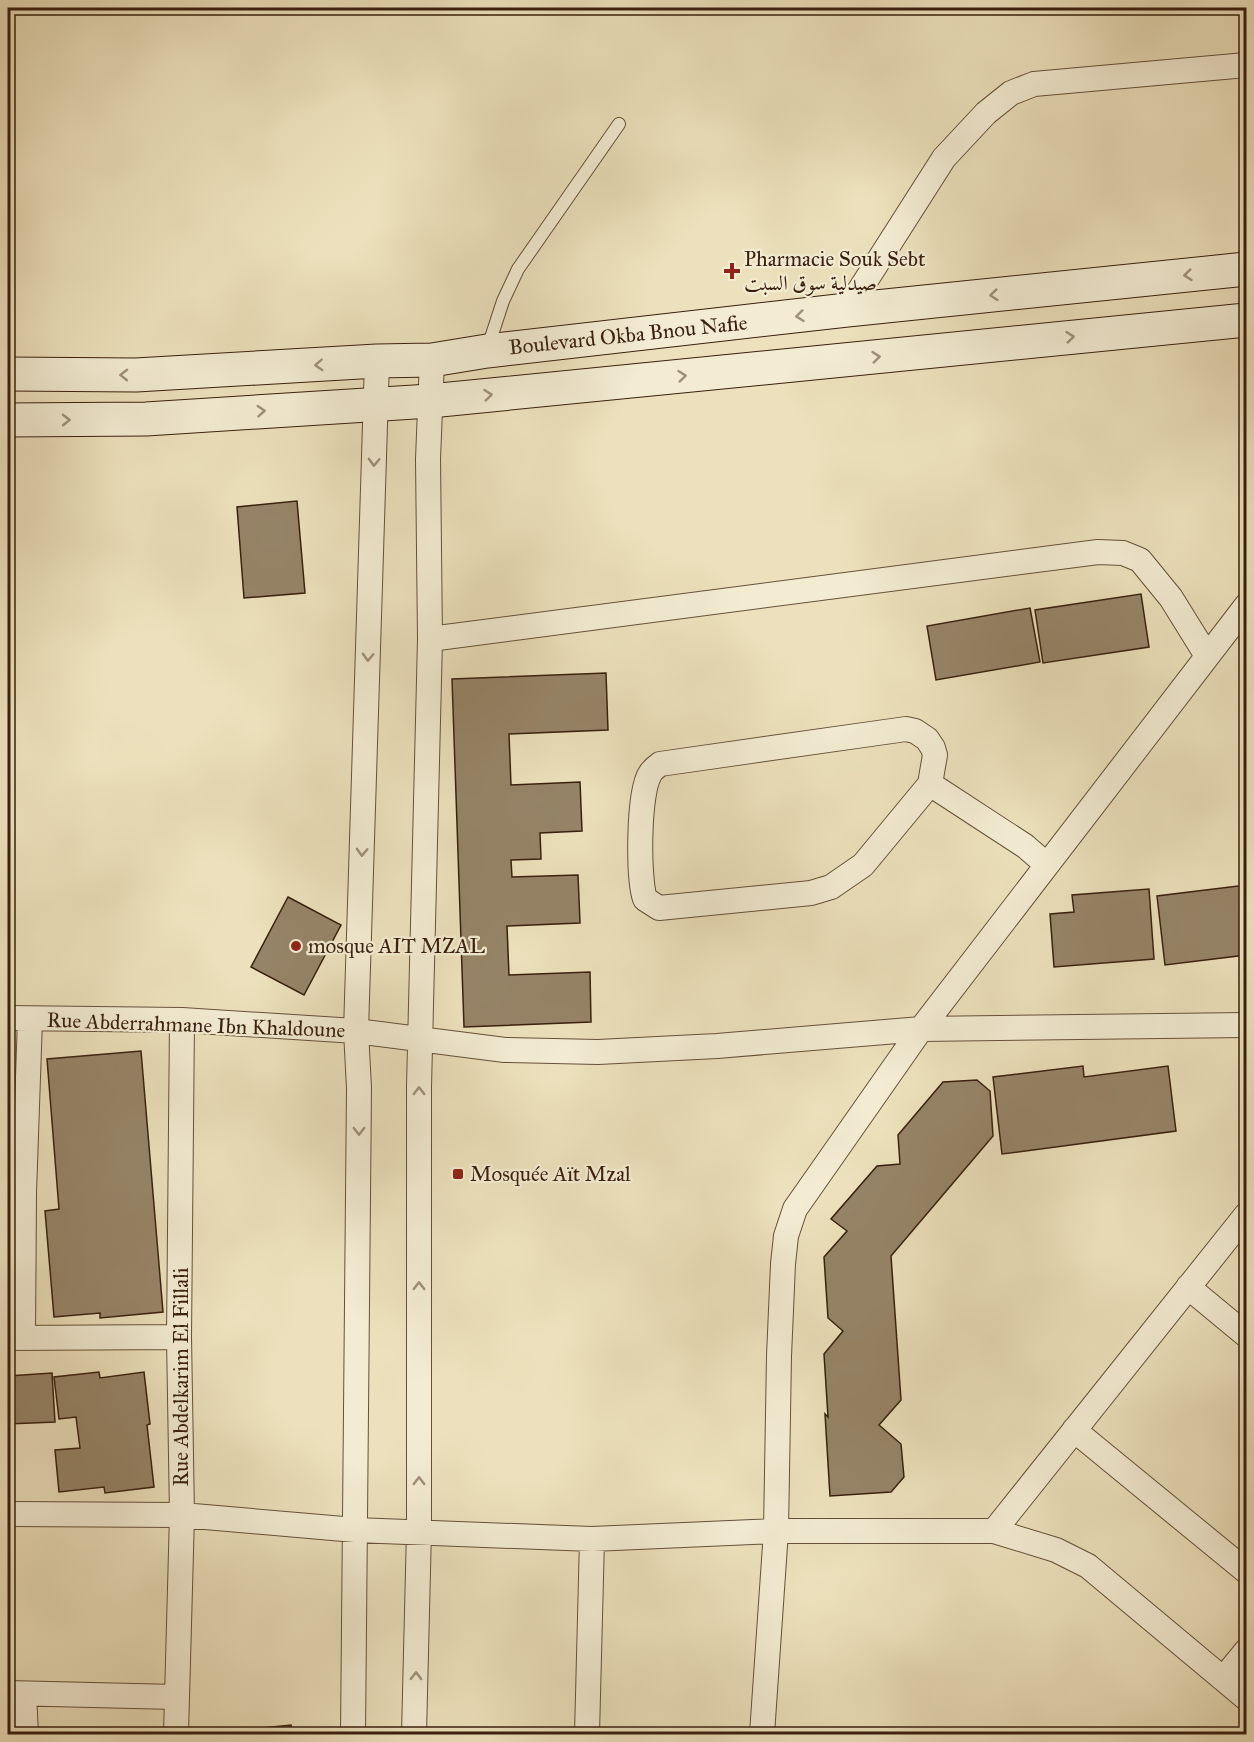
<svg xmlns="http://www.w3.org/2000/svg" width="1254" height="1742" font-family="'IM FELL Great Primer',Amiri,serif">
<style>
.building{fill:#968468;stroke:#391f0e;stroke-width:1.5}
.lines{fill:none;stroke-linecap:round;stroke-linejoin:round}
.service-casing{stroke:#66503a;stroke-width:14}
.minor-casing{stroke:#66503a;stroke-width:26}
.secondary-casing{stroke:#391f0e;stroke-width:35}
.service{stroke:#f3ecd3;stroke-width:12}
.minor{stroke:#f3ecd3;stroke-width:24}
.secondary{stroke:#f3ecd3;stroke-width:33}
.oneway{stroke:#9f907a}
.poi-dot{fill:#8f2418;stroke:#f3ecd3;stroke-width:2}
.labels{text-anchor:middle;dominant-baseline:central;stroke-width:4.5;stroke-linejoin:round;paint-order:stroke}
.poi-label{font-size:21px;fill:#391f0e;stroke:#f3ecd3;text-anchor:start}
.street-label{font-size:21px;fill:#391f0e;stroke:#f3ecd3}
</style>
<rect width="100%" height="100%" fill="#ece1bc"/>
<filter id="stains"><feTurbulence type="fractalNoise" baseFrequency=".00333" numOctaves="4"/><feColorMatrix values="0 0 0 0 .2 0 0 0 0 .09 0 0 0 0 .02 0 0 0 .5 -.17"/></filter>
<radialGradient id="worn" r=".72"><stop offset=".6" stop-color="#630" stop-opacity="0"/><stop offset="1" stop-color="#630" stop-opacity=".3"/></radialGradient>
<path class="building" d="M297,501L305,593L244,598L237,507Z
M1141,594L1149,647L1043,663L1035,610Z
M1030,608L1040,662L936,680L927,626Z
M606,673L608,730L509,734L511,785L580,782L582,831L540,833L541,859L511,860L512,877L578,875L580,923L507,926L509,975L590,972L591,1022L464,1027L452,679Z
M1246,885V955L1165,965L1157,896Z
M1149,889L1154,959L1054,967L1050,914L1074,912L1072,895Z
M288,897L341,925L304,995L251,967Z
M141,1051L163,1312L100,1318V1313L54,1317L45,1211L59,1209L47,1059Z
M1083,1066L1084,1077L1168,1066L1176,1131L1002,1154L993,1077Z
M977,1080L990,1091L993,1136L891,1256L901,1400L879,1425L901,1444L904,1477L891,1492L830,1496L825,1414L828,1417L824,1354L843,1331L828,1318L824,1257L847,1231L831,1219L877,1166L900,1164L898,1135L943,1082Z
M99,1372L100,1378L144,1372L150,1424L147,1425L154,1487L105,1493L104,1487L59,1492L55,1450L80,1448L76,1417L59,1419L54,1377Z
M52,1373L55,1422L8,1424V1376Z
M291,1725L292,1734H221V1732Z"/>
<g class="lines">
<defs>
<path id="service" d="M487,350L503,301L518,269L619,124"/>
<path id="minor" d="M847,310L944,158L986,113L1011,93L1034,84L1246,65
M430,639L1098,552L1123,553L1140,560L1171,598L1207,656
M906,729L915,731L927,739L933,748L935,755L930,784L863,865L831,887L811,893L659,908L645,899C638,878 638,793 650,774C652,770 656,767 660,764Z
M930,784L1025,846L1047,865
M8,1018L182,1020L356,1031L505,1050L598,1052L717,1046L921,1029L1246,1025
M1188,1287L1246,1335
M8,1338L179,1337
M23,1338L24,1193L30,1019
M1074,1430L1246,1571
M8,1514L182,1515L355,1530L592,1539L776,1531H994L1056,1550L1088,1566L1246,1698
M994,1531L1246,1215
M1223,1679L1246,1651
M8,1693L176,1697
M24,1694L26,1734
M176,1734L182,1515L179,1337L182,1020
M353,1734L359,1088L356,1031L377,361
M414,1734L419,1530V1087L430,639L428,459L432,360
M587,1734L592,1539
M762,1734L776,1531L779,1356L783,1264L786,1236L795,1209L921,1029L1246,606"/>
<path id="secondary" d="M8,374L136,375L377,361L432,360L487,351L847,310L1246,269
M8,420L146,419L430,401L1246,320"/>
</defs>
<use href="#service" class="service-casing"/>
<use href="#minor" class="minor-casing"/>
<use href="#secondary" class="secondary-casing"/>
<use href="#service" class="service"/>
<use href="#minor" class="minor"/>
<use href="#secondary" class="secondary"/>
</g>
<defs><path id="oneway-chevron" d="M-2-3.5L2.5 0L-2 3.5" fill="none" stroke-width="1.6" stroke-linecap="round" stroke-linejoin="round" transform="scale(1.5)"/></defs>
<g class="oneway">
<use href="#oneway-chevron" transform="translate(1188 275) rotate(174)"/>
<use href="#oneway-chevron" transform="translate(994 295) rotate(174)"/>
<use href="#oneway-chevron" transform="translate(800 316) rotate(174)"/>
<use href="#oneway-chevron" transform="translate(1070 337) rotate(-6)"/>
<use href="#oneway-chevron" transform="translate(876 357) rotate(-6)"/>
<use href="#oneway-chevron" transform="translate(319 365) rotate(177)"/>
<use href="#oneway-chevron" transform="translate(124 375) rotate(-179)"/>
<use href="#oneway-chevron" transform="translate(682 376) rotate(-6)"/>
<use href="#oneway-chevron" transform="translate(488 395) rotate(-6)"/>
<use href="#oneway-chevron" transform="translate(261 411) rotate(-4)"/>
<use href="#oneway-chevron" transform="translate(66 420) rotate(-1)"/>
<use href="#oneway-chevron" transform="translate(374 462) rotate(92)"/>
<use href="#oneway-chevron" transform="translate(368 657) rotate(92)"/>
<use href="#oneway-chevron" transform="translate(362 852) rotate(92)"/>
<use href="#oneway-chevron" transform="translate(419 1091) rotate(-90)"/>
<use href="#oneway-chevron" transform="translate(359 1131) rotate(90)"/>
<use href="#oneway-chevron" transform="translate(419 1286) rotate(-90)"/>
<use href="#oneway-chevron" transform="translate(419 1481) rotate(-90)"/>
<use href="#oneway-chevron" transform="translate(416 1676) rotate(-89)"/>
</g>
<g class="poi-dot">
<path d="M729 262h6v6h6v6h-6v6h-6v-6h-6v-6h6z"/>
<circle cx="296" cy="946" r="6"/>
<rect x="452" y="1168" width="12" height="12" rx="3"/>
</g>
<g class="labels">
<g class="poi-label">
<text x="744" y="259">Pharmacie Souk Sebt<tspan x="744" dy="24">صيدلية سوق السبت</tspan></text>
<text x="308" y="946">mosque AIT MZAL</text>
<text x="470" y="1174">Mosquée Aït Mzal</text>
</g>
<g class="street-label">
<text transform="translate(628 335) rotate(-6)">Boulevard Okba Bnou Nafie</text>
<text transform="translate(196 1025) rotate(2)">Rue Abderrahmane Ibn Khaldoune</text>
<text transform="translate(181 1377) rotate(-90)">Rue Abdelkarim El Fillali</text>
</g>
</g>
<rect width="1254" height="1742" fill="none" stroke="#ece1bc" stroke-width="30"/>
<rect x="9" y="9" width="1236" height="1724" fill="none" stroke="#391f0e" stroke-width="3"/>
<rect x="15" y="15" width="1224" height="1712" fill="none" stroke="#391f0e" stroke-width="1.5"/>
<rect width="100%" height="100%" filter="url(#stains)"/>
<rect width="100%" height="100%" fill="url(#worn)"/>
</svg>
